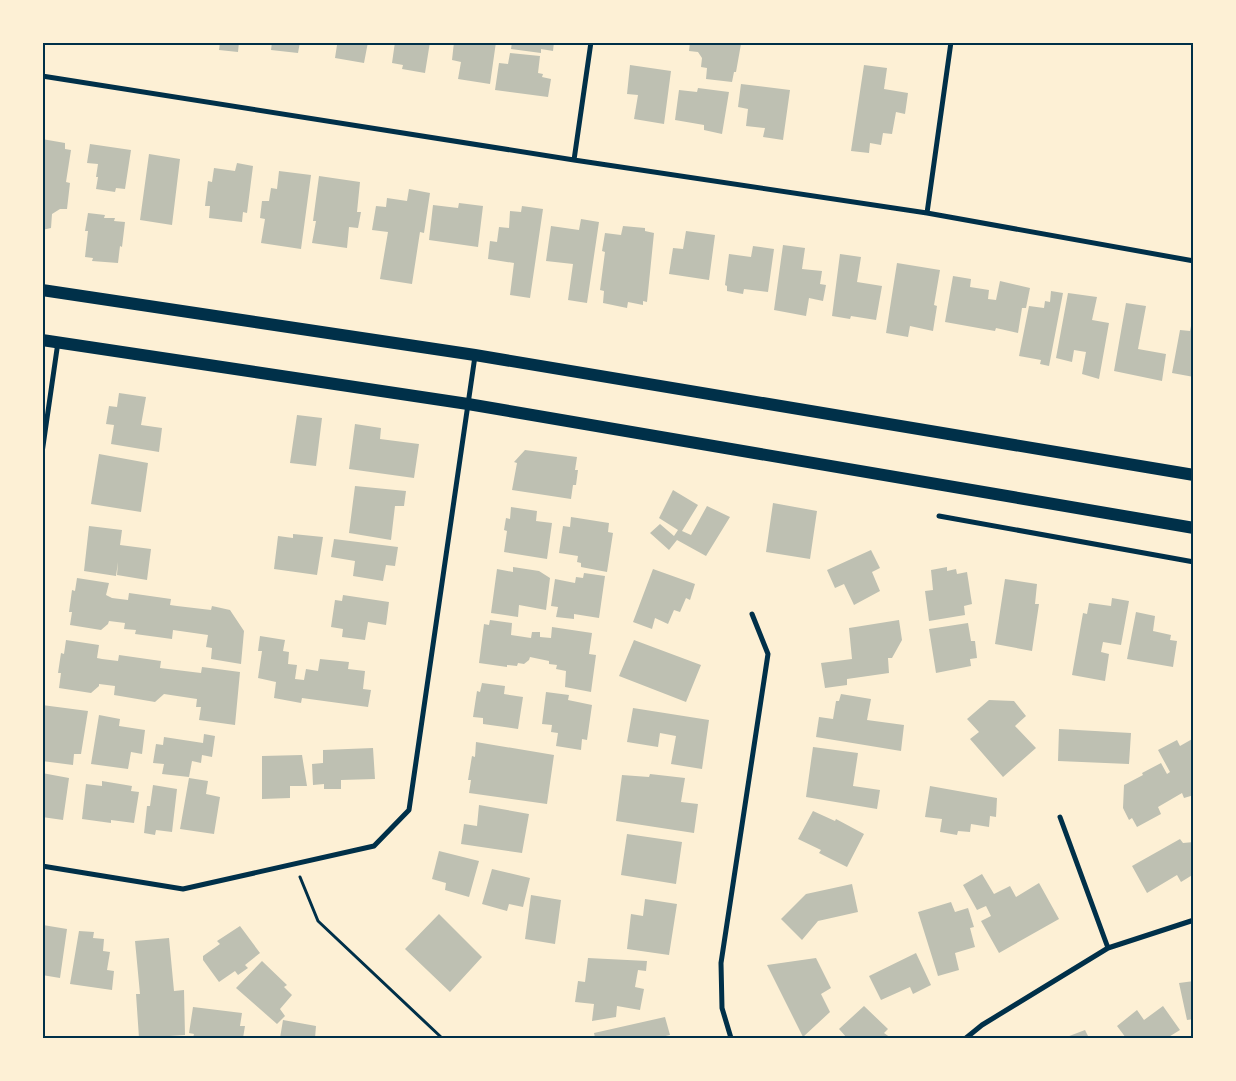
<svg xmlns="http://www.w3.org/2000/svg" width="1236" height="1081" font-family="Bitter,serif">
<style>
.building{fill:#bec0b2}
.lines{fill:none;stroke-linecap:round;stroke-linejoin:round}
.path{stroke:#003049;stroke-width:3}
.minor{stroke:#003049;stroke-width:5}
.primary{stroke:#003049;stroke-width:12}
.neatline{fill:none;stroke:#003049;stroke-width:2}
</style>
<rect width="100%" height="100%" fill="#fdf0d5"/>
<path class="building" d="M220,42H239L238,52L219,50Z
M272,42H300L298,53L271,50Z
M327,42H368L364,63L335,58L337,45Z
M395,42H430L425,73L402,69L403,65L392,63Z
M454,42H496L490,84L458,79L461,62L452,60Z
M512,42H554L553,51L541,49V53L511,49Z
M690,42H730L741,44L736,72H734L732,82L706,79L707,68L701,67L702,58L698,52L689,51Z
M510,53L540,56L538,73L543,74L542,77L551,79L548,97L495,90L499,63L508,64Z
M630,65L671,71L664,124L634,119L638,95L627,94Z
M864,65L887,68L884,89L908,93L905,114L896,112L892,134L883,133L881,145L870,143L869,153L851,151Z
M741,84L790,90L783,140L763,137L765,128L746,126L748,109L738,107Z
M698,88L729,92L722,134L704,130V125L675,120L679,90L697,92Z
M42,139L65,143V149L71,150L66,182L70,183L67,209H60L52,214L51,228L42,230Z
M90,144L131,150L125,189L116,188L115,192L96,189L98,177H96L98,164L87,163Z
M149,154L180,159L172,225L140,220Z
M237,163L253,166L247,213L243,212L242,222L209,218L210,206H205L208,181L212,182L214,168L235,171Z
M279,171L311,175L301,249L261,243L265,219L260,218L262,201H269L271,188L277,189Z
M319,176L360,182L357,212H361L358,228L349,227L347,248L312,243L316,221H313Z
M409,189L430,193L424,233L420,232L412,284L380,279L388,232L372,230L376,206L386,207L387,198L407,201Z
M459,203L483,206L478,247L429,240L433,205L458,208Z
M522,206L543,209L530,298L510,295L514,263L488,259L490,241L497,242L499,227L509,228L510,211L521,212Z
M88,213L105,215L104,218H115L114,221L125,222L122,247L120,246L118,263L92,261L93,258L85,257L88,231H85Z
M581,219L599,222L587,303L568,300L573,264L546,261L551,226L579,230Z
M623,226L645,228V231L654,233L647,302L643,301V305L628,302L627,308L603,303L604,291L600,290L605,252L602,251L605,233L621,235Z
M686,231L715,235L709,280L669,274L673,248L683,249Z
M783,245L805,248L802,269L822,271L820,284L826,285L823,301L809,298L806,316L774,310Z
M753,246L774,249L768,292L744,289L743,294L727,291V286L725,285L729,254L751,257Z
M840,254L861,257L857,282L882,286L876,320L851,316L850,319L832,316Z
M897,263L940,270L934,305L937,306L933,331L910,326L908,337L886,333Z
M953,276L971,279L970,287L989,290L988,299L996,300L1000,281L1030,288L1026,308H1022L1018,333L996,328L995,331L945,322Z
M1051,291L1063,293L1049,366L1040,364L1041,360L1019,356L1029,306L1044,308L1045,301L1050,302Z
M1068,293L1097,297L1092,320L1109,323L1099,379L1082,374L1086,352L1074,350L1072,362L1056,358Z
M1126,303L1146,306L1138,349L1166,354L1162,381L1114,371Z
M1191,326L1194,327V377L1172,373L1180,330L1190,331Z
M119,393L146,397L141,425L162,428L159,452L111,444L114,425L106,424L109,406L117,407Z
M297,415L322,418L316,466L290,463Z
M355,424L381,428L380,439L419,444L414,478L349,469Z
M525,450L577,457L575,470H578L576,485H573L571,499L512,490L517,463L514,462Z
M99,454L148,463L141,512L91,504Z
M355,486L406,491L404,506H395L391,540L349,533Z
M673,490L698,505L682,531L691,535L707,506L730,517L706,556L677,540L669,550L650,533L660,524L674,536L678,530L659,518Z
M773,503L817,511L810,559L766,552Z
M511,507L537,511L536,521L552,523L547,559L504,552L507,531L504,530L506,518L510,519Z
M571,517L609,523L608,532L613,533L607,572L581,567V563L577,562L578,556L559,553L563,526L570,527Z
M89,526L122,530L120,545L151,549L147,580L117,575L118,562L116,576L84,571Z
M293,534L323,537L317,575L274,569L278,536L293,538Z
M334,539L398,547L395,566L386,565L383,581L353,576L355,561L331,557Z
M871,550L880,568L872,572L880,591L854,605L844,584L835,588L827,570Z
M513,567L539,571L550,578L546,610L519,605L518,617L491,613L497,569L513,572Z
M947,567V571L956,569L957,574L967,572L972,604L964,606L965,615L929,621L925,591L933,590L931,570Z
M653,569L695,584L690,600L686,598L680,612L674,610L668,624L655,618L652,629L633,622Z
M584,573L605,576L599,618L574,614V619L556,617L558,607L551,606L555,579L575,583L576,577L583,578Z
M77,578L109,583L106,595L112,598L128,600L129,593L171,599L170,605L177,606L211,610L212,606L230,610L244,631L241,664L211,659L212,648L206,647L208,635L173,630L172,639L135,634L136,630L124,629L125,623L109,621L108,624L101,630L70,625L72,612H69L72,590L75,591Z
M1005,579L1037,584L1035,604H1039L1032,651L995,644Z
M343,595L389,602L386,625L368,622L365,640L342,637L343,629L331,627L335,600L342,601Z
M1112,598L1129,601L1121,645L1103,642L1101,652L1109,654L1105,681L1072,675L1083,613L1087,614L1089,603L1111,606Z
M1136,612L1155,616L1153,631L1171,635L1170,640L1177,641L1173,667L1127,659Z
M490,620L512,623L511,635L531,638L532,632H540V637L551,638L552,627L592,633L589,654L596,655L591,692L565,687L566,671L556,669L557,665L549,664V661L530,657L529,660L524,664L518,663L517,666L507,665V667L479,663L484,624L489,625Z
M899,620L902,640L892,658H888L889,673L847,679V685L825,688L821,663L852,659L849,628Z
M968,623L971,641H975L977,658L970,659L971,666L936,673L929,629Z
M260,636L285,640L283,651L289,652L288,664L297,665L295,679L304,680L306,669L318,671L320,659L349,662L348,669L365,671L363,689L371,690L368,707L302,698L301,703L274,698L276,682L258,678L262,651H258Z
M66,640L99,645L97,658L102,659L118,661L119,655L161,661L160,668L201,673L202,667L240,672L235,725L199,720L201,707H196L197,699L164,694L155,702L114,695L115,686L99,684V686L91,693L59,688L61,673H58L61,653L64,654Z
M634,640L701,665L686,702L619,676Z
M482,683L505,686L504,694L523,697L518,729L483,724V718L473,717L477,691L480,692Z
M546,692L569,695L568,700L592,705L587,740L582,739L581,750L556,746L558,733L551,732L552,725L542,724Z
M841,694L871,699L867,720L904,725L901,751L816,737L819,717L833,719L836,701H839Z
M989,700L1014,701L1026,716L1015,726L1036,748L1003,777L970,739L979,732L967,719Z
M42,705L88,711L81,754H74L73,765L42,761Z
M633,708L709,720L702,769L671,764L676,736L660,733L658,747L627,742Z
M99,715L120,719L119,726L145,730L142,754L131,752L128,769L91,764Z
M1059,729L1131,733L1129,764L1058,761Z
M204,734L215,736L212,757L202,755L201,763L192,761L189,777L162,774L164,764L153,763L156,744L163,745L164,737L203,743Z
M1194,738V795L1184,798L1182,793L1158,807L1161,814L1137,827L1132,818L1129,820L1123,808L1124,785L1143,775L1142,773L1161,763L1167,774L1170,772L1158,750L1177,740L1180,746Z
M476,742L554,755L547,804L469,793L471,780H468L472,756L475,757Z
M813,747L858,753L853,786L880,790L877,809L806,797Z
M373,748L375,779L341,780V789H324V784L313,785L312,764L323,763V750Z
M302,755L307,786H290V798L262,799V756Z
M42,773L69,778L63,820L42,817Z
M650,774L685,778L681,802L698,804L694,833L616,821L622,775L649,777Z
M189,778L208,781L206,794L220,797L214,834L180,829Z
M102,781L132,786L131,791L139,792L134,823L111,820V823L82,819L86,784L102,786Z
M153,785L177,789L172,832L156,830L155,835L144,833L147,806H150Z
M930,786L997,798L996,817L990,816L989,827L971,824L970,832L958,831L957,835L940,832L942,819L925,817Z
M479,805L529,814L522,853L461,844L464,824L477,826Z
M813,811L835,821L836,819L864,834L847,867L819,853L821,850L798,839Z
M627,834L682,842L676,884L621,875Z
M1180,839L1183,843L1194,842V874L1181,882L1177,875L1147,893L1132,866Z
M439,851L479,861L469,897L445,890L446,883L432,879Z
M492,869L530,878L523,907L509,904L507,911L482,904Z
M982,874L994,894L1010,886L1016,897L1039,883L1059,919L999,953L981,921L991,916L986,906L977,910L963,885Z
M852,884L858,912L818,921L802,940L781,919L806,894Z
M531,895L561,900L555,944L525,939Z
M645,899L677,904L669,955L627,949L631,914L643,916Z
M951,902L955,912L968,908L974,927L970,928L975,947L955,953L959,970L938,976L918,912Z
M439,914L482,957L450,992L405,949Z
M43,925L67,929L60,978L42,975Z
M240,926L260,953L245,965L248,968L238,975L235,971L219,982L203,960V956L220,944L217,941Z
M79,931L94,932L93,938L104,939L103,951L110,952L107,970L114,971L112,990L70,984Z
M169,938L174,991L184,990L185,1035L139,1038L136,994H140L135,941Z
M916,953L931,985L913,994L910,987L881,1000L869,976Z
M588,958L647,961L646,971L638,970L635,987L644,989L640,1010L617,1006L616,1017L592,1021L594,1004L575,1002L578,981L585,982Z
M816,958L831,988L821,994L830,1012L803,1037L767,965Z
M262,961L287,985L284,987L292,995L280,1009L285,1016L277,1024L236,988Z
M1194,981V1019L1187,1020L1179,983Z
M864,1006L888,1029L884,1033L891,1038H847L839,1029Z
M1163,1006L1180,1030L1167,1038H1126L1117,1026L1137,1010L1144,1020Z
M193,1007L242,1013L240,1026H245L243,1038H193L194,1034L189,1033Z
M665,1017L670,1035L657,1038H595L594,1033Z
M283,1020L316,1026L315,1038H280Z
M1085,1030L1089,1038H1064Z"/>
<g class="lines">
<path class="path" d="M300,877L318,921L442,1038"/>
<path class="minor" d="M42,76L574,160L927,213L1194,261
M574,160L591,42
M927,213L951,42
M42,453L58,342
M939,516L1194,562
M1060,817L1108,948
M42,866L183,889L374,846L409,810L475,356
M731,1038L722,1008L721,963L768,654L752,614
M966,1038L982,1025L1108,948L1194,920"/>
<path class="primary" d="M42,290L475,355L1194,475
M42,340L468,404L1194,528"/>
</g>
<rect width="1236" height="1081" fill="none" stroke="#fdf0d5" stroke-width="88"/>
<rect x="44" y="44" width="1148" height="993" class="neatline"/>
</svg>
